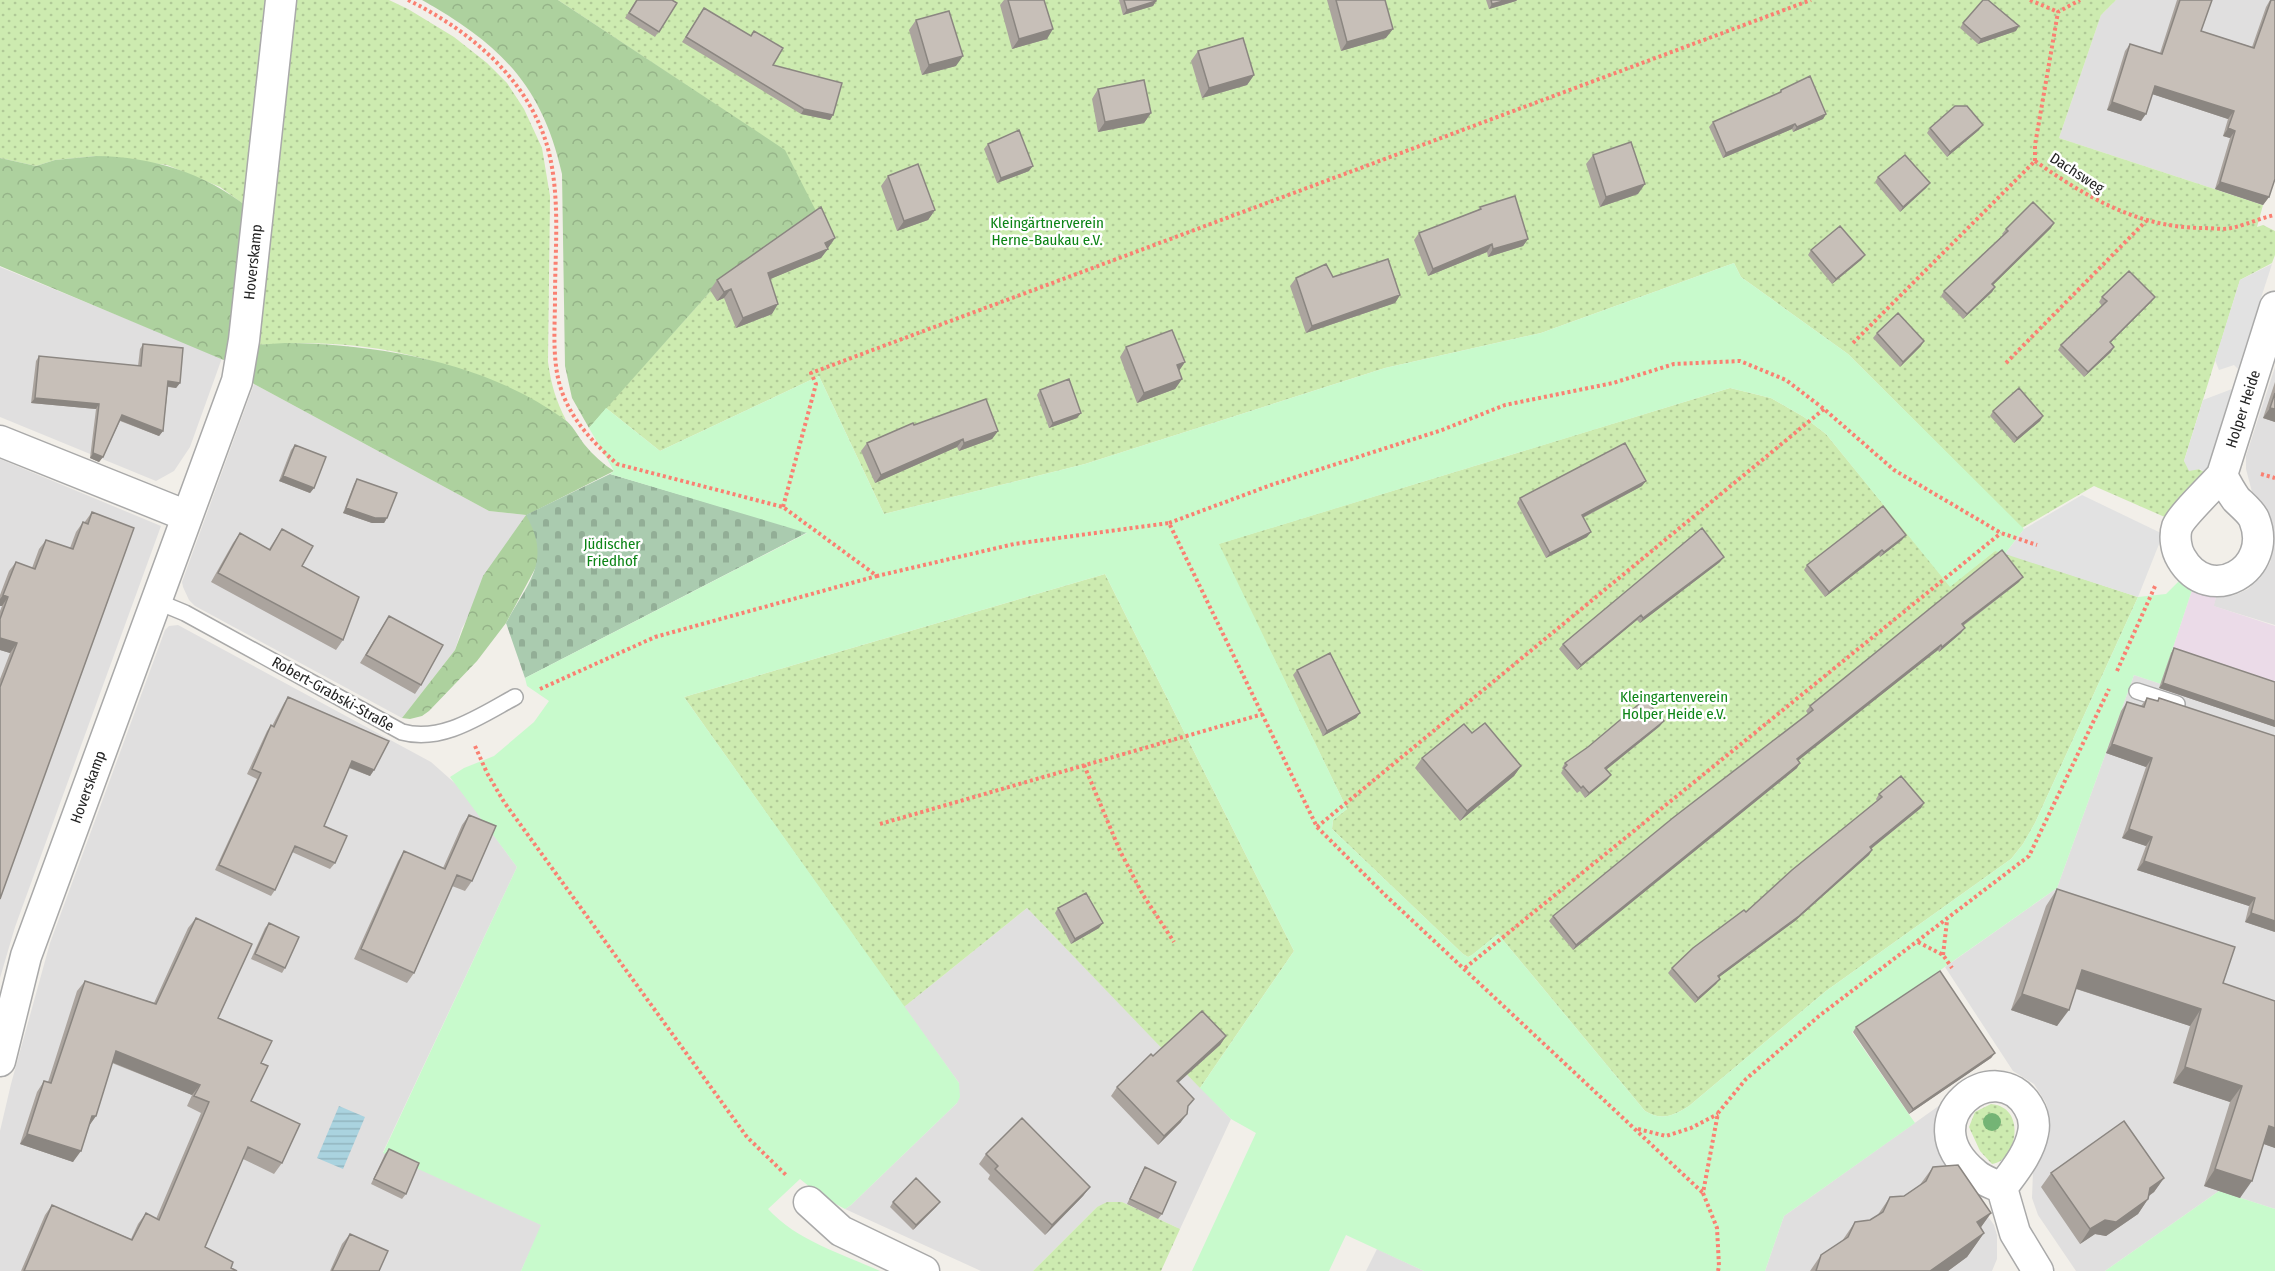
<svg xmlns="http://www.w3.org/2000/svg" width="2275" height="1271" font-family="'Fira Sans Condensed',sans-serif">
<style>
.residential{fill:#e0dfdf}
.industrial{fill:#ebdbe8}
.grass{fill:url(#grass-dots)}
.forest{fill:url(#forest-crowns)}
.cemetery{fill:url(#cemetery-stones)}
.park{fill:#c8facc}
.parking{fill:#e2e2e2}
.water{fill:url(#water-rules)}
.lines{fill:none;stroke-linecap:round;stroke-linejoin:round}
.lane-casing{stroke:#a9a9a9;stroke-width:18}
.street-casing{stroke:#a9a9a9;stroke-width:33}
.path{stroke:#fa8072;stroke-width:4;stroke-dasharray:3 3;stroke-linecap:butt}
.lane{stroke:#fff;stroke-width:15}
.street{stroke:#fff;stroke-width:30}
.tree{fill:#74b475}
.wall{fill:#aba49e}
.shaded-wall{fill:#8b8681}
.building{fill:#c7bfb8;stroke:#8b8681;stroke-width:1.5}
.labels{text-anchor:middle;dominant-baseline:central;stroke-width:5;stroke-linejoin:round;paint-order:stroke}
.street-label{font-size:15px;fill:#222;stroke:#fff}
.park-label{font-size:15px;fill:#0c8416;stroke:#fff}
</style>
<defs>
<pattern id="grass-dots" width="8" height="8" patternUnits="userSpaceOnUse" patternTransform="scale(1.5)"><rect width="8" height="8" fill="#cdebb0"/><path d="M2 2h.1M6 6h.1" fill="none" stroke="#b0c997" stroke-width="1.8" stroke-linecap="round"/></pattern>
<pattern id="forest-crowns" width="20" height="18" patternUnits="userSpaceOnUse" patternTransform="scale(1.5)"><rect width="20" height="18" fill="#add19e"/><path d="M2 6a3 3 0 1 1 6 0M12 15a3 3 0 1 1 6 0" fill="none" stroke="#95b388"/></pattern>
<pattern id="cemetery-stones" width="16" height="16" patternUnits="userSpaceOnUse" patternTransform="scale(1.5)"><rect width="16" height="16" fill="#aacbaf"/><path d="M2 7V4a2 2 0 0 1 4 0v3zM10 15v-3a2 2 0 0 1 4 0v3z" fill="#92ae96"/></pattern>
<pattern id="water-rules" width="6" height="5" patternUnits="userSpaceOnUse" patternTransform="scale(1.5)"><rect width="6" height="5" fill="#aad3df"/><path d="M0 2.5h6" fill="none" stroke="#92b5bf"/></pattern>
</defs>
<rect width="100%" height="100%" fill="#f2efe9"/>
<path class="residential" d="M2116,0H2275V170L2263,205L2059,138L2101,15Z
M0,267L222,358L190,447L174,471L156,481L0,417Z
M2275,367V625L2213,606L2216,597L2235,595L2248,589L2260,578L2270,563L2273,551L2274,537L2271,523L2252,492L2246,469V456Z
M254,384L489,511L526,515L462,628L455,650L402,718L195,606L189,600L183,587L182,582Z
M0,459L161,526L15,927L0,978Z
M178,625L431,762L458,786L517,867L383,1152L542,1225L521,1271H0V1131L11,1084L50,943L165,630L169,626Z
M2134,675L2275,722V1209L2219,1191L2105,1271H2076L2038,1215L2032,1198L2033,1171L2048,1140L2050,1133V1119L2046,1103L2034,1084L2013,1071L1945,967L2057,888Z
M1027,908L1231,1119L1180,1229L1122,1202L1097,1207L1033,1271H981L845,1209L851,1205L957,1103L959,1083L904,1007Z
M1940,1105L1937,1125L1946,1156L1994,1225L1997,1235V1259L1992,1271H1765L1784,1216Z
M1377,1249L1424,1271H1366Z"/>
<path class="industrial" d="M2192,590L2201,594L2216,597L2214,606L2275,626V722L2161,684Z"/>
<path class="grass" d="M0,0H272L249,208L220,187L167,165L96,156L55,160L36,166L0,158Z
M292,0H389L408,9L454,37L487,63L507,83L524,109L542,148L550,196L548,362C551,384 556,401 566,420C494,378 416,348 332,344C306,342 279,344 253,345Z
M558,0H2116L2101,15L2059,138L2263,205L2257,227L2263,225L2275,231V255L2272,263L2240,280L2184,461L2206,473L2167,518L2094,486L2022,528L1848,354L1741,277L1734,263L1541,333L1385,368L1085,464L884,514L819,376L660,451L606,408L717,284L784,150Z
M1730,388L1771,398L1804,417L1826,434L1950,586L1996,550L2138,597L2035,823L2023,844L2011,859L1826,991L1689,1106C1673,1116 1662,1121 1645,1111L1498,934L1472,955L1468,957L1463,954L1332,829L1333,820L1347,809L1218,544Z
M1105,574L1294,951L1200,1088L1027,908L904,1007L684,697Z
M1991,1104C2028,1107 2016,1162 1992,1164L1980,1151L1969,1127L1975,1112Z
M1107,1202H1122L1180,1229L1161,1271H1033L1097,1207Z"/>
<path class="forest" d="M422,0H558L785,150L816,211L717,284L589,428L572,398L565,366L562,174C542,85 500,44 422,0Z
M96,156C153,157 203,172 249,208L226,361L0,266V158L36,166L55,160Z
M285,343C379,344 485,362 564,419C572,424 578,436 584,444C593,455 603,464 614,471L527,515L536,532L540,552L536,567L506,623L477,661L429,711L422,716L410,719L402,718L455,650L483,576L526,515L489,511L254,384L251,381L253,345Z"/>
<path class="cemetery" d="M610,474L808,532L525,678L506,623C529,581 552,561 526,515Z"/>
<path class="park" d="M1734,263L1741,277L1848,354L2024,529L2005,554L1995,551L1950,587L1826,434L1804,417L1771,398L1730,388L1219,544L1347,809L1333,820L1332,829L1463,954L1468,957L1472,955L1498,934L1645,1111C1662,1121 1673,1116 1689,1106L1826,991L2011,859L2023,844L2035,823L2138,597L2166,594L2179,581L2192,590L2161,684L2134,675L2057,888L1852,1032L1915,1123L1784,1216L1765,1271H1424L1346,1235L1329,1271H1192L1256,1133L1231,1119L1200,1088L1294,951L1105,574L684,697L959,1083L960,1097L957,1103L851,1205L845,1209L821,1196L800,1179L768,1209C796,1240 842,1254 880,1271H521L541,1225L383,1153L517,867L450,777L464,768L494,756L534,722L549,701L527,686L525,678L807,533L610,474L614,471L589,428L606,408L660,451L819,376L884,514L1085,464L1385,368L1541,333Z
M2219,1191L2275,1209V1271H2105Z"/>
<path class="parking" d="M2272,264L2238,369L2234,365L2219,370L2215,360L2240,280Z
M2232,389L2206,473L2200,469L2189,471L2184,461L2203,400Z
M2082,495L2163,534L2138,597L2005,554L2024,529Z"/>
<path class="water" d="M339,1106L365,1117L343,1169L317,1158Z"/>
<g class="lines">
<defs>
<path id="lane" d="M156,601L185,613L402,732C442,743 480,716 515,697
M2137,691L2177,704"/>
<path id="street" d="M0,441L187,516
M2222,475C2226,483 2231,492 2236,499C2242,505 2251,512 2254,519C2275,570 2209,607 2181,558C2176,550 2174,536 2177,527C2181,516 2212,487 2222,475L2275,307
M0,1061L26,956L237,381L244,340L281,0
M2002,1188C2014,1171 2029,1154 2033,1133C2035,1124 2033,1114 2028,1106C1996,1053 1908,1118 1974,1173C1981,1180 1993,1184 2002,1188L2015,1233L2038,1271
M809,1202L841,1231L924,1271"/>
</defs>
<use href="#lane" class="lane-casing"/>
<use href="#street" class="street-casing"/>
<path class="path" d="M408,0C473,32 534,84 550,157C560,203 555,251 555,298C555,330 551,367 564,397C575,424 596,445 617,464L783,507L877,576L1014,544L1169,523L1317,827L1384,894L1703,1193
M2030,0L2058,12
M2035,161C2086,197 2139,228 2203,228C2212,228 2222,230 2231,228C2246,225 2260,218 2275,215
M2035,161V145L2058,12L2080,0
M1853,343L2035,161
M2006,363L2146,221
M2261,474L2275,478
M783,507L816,384L811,373L1811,0
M1169,523L1271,485L1442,430L1505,405L1613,383L1674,364L1740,361L1786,380L1824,409L1894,470L2001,533L2037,545
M2117,671L2156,584
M540,689L655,637L877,576
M475,746L487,773L504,802L747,1137L787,1176
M1084,765L1120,851L1143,895L1174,942
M880,824L1263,714
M1317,827L1824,409
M1918,942L1943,955L1952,968
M1943,955L1947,921
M1465,968L2001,533
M1638,1129L1666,1136L1691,1128L1718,1114
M1718,1271L1719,1266L1717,1228L1703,1193L1718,1113L1746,1079L1819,1016L2029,856L2109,689"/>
<use href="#lane" class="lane"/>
<use href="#street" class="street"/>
</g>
<circle class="tree" cx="1992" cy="1122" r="9"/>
<path class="wall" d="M636,0L677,3L655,37L625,18Z
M1004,0H1044L1047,39L1012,49L1000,5Z
M1119,0H1156V1L1153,6L1123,15Z
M1327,0H1385L1386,38L1341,51Z
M1486,0H1517L1516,1L1489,9Z
M2177,0H2211L2201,31L2252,47L2266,7L2270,0L2269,197L2263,205L2215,189L2230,138L2223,136L2228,119L2152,94L2141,121L2107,110L2125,51L2130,44L2160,53Z
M704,8L833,115L830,120L801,114L682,42Z
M916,20L956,66L922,75L909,30Z
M1963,23L2016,31L1978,44L1960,28Z
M1198,51L1254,75L1247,85L1202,98L1191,61Z
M1098,89L1151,113L1144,123L1098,132L1092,99Z
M1781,90L1826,114L1823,119L1793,132L1792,129L1723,158L1709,127L1713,122L1778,93Z
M1930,128L1979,130L1947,157L1927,133Z
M988,144L1029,171L997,183L984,149Z
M1593,155L1638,194L1600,207L1586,164Z
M888,176L935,210L928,220L897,231L881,186Z
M1878,177L1930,183L1926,188L1900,212L1875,182Z
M1480,207L1528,239L1523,246L1488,257L1487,252L1428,276L1414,240L1419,233L1478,210Z
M2051,228L1993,285L1995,287L1992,292L1963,319L1941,296L1944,291L2003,235L2002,234L2006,229Z
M835,238L821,258L770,279L772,314L736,328L724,298L717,301L710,290L717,280Z
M1811,250L1865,255L1861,260L1832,284L1808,255Z
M1296,278L1400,295L1395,303L1306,333L1290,286Z
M2102,297H2155L2151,302L2110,343L2111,352L2084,377L2058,350L2061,345L2102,306L2099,302Z
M1877,333L1921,346L1900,367L1873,338Z
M143,344L180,383L176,388L168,387L163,431L159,436L120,421L103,457L99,462L90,458L96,409L31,403L36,361L39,356L138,366L140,349Z
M1126,347L1185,362L1179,371L1182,379L1175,389L1137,403L1120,357Z
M2275,382V422L2263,418Z
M1040,390L1077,418L1049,428L1037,395Z
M1993,411L2043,416L2040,421L2014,443L1990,416Z
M914,425L998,431L992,439L959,451L957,447L875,483L861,451L867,443Z
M295,445L314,488L310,493L279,481L291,450Z
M357,479L387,518L384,523H372L343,513L354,484Z
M1642,486L1583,518L1587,537L1546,558L1517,503L1520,498Z
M92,512L0,899V679L10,653L0,650V611L2,606H0V595L9,571L16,562L32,568L39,549L46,540L70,548L76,532L83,522L84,523Z
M282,529L343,640L336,650L211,582L233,543L240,533L269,549Z
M1902,540L1880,557L1879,555L1825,597L1804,570L1807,565Z
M1720,562L1640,623L1637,620L1577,670L1559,649L1563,644Z
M2019,582L1963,626L1961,633L1939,652L1938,650L1798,760L1797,768L1573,950L1549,921L1553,916L1808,714L1806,711L1810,706Z
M389,616L421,685L415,694L360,663Z
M2174,648L2275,682V727L2159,688L2171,653Z
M1297,670L1360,713L1356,718L1323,736L1293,675Z
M288,697L374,770L370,776L349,768L324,826L335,863L330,869L292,852L275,890L271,896L215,870L257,779L247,774L267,731L271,725L272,726L284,703Z
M2147,698L2157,701L2159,698L2275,932L2245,922L2249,906L2137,870L2146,846L2122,838L2146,767L2106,753L2121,711L2127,702L2141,706Z
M1660,726L1606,770L1611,775L1607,780L1585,798L1580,791L1577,793L1561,773L1563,770L1562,768L1565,763Z
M1472,733L1521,766L1514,776L1460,821L1415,768L1422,758Z
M1879,794L1924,803L1921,808L1871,849L1872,850L1869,855L1795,921L1719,977L1716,984L1695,1003L1668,973L1672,968L1746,912L1877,801L1876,799Z
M469,815L472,881L465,891L452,886L414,973L407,983L354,959L398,861L404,851L443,868L462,825Z
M2057,889L2223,983L2275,1001V1148L2264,1144L2240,1198L2204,1186L2230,1102L2173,1083L2190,1026L2076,989L2057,1026L2011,1010L2046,906Z
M1058,908L1099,928L1071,944L1055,913Z
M196,918L218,1018L261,1063L251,1101L282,1163L274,1174L243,1159L205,1247L231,1268L237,1271H21L45,1215L52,1205L131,1239L138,1224L146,1213L156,1219L201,1113L187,1106L192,1095L112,1063L96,1116L89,1126L73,1162L20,1144L37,1092L44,1081L48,1082L77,991L85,981L154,1003L188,928Z
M269,923L285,968L282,973L251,959L265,928Z
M1856,1027L1995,1053L1991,1058L1909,1114L1853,1032Z
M1226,1036L1220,1045L1178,1083L1181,1122L1158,1145L1111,1096L1117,1087L1153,1056Z
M389,1149L406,1194L402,1199L371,1184L385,1154Z
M986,1154L1090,1187L1083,1196L1045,1235L988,1179L990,1175L979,1164Z
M1145,1167L1162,1214L1158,1219L1127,1204L1142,1172Z
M1933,1167L1991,1213L1981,1227L1984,1233L1967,1257L1948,1271H1810L1821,1255L1842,1241L1855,1222L1870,1220L1877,1216L1890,1197L1904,1196L1919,1186Z
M2051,1173L2164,1178L2154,1192L2149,1196L2148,1199L2138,1214L2106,1236L2095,1234L2080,1244L2041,1187Z
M893,1202H940L936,1207L913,1230L890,1207Z
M350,1234L379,1271H330L342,1244Z"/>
<path class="shaded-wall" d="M1507,0H1517L1516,1L1489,9L1492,4Z
M1156,1L1153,6L1123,15L1127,10Z
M2019,26L2016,31L1978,44L1981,39Z
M1053,29L1047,39L1012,49L1019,39Z
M1393,29L1386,38L1341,51L1347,42Z
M963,56L956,66L922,75L929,65Z
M1254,75L1247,85L1202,98L1209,88Z
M2155,86L2234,111L2228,119L2149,93Z
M2112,102L2146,114L2141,121L2107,110Z
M804,109L833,115L830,120L801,114Z
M1151,113L1144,123L1098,132L1105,122Z
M1826,114L1823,119L1793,132L1797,127Z
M1795,124L1792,129L1723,158L1726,153Z
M1983,125L1979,130L1947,157L1950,152Z
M2228,128L2235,131L2230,138L2223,136Z
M1033,166L1029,171L997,183L1001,178Z
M2220,182L2269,197L2263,205L2215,189Z
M1930,183L1926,188L1900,212L1903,207Z
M1645,184L1638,194L1600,207L1606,197Z
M935,210L928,220L897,231L904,221Z
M2054,223L2051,228L1989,289L1992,284Z
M835,238L828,248L818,252L825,243Z
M1528,239L1523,246L1488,257L1493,249Z
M1492,244L1487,252L1428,276L1433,269Z
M828,249L821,258L761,283L768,273Z
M1865,255L1861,260L1832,284L1836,279Z
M1995,287L1992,292L1963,319L1967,314Z
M731,289L724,298L717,301L724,292Z
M1400,295L1395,303L1306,333L1312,326Z
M2155,297L2151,302L2106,347L2110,342Z
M778,304L772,314L736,328L743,318Z
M1924,341L1921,346L1900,367L1903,362Z
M2114,347L2111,352L2084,377L2088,372Z
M1185,362L1178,372L1177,365Z
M1182,379L1175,389L1137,403L1144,393Z
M168,381L180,383L176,388L165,386Z
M35,398L99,404L96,409L31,403Z
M2270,408L2275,409V422L2263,418Z
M1081,413L1077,418L1049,428L1053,423Z
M122,415L163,431L159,436L119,420Z
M2043,416L2040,421L2014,443L2017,438Z
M998,431L992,439L959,451L964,443Z
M963,439L957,447L875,483L881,475Z
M93,453L103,457L99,462L90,458Z
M283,476L314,488L310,493L279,481Z
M1646,481L1642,486L1578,520L1582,515Z
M346,508L387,518L384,523H372L343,513Z
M1591,532L1587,537L1546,558L1550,553Z
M1906,535L1902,540L1880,557L1884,552Z
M1882,550L1879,555L1825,597L1829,592Z
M1724,557L1720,562L1640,623L1643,618Z
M2023,577L2019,582L1958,629L1962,624Z
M3,595L8,597L2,606H0V599Z
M1641,615L1637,620L1577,670L1581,665Z
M1965,628L1961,633L1939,652L1942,647Z
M0,638L17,643L10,653L0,650Z
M1941,645L1938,650L1794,764L1797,759Z
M2163,683L2275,721V727L2159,688Z
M1360,713L1356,718L1323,736L1327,731Z
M1664,721L1660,726L1602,773L1605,768Z
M2112,744L2152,758L2146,767L2106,753Z
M352,761L374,770L370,776L348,767Z
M1800,763L1797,768L1573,950L1576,945Z
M1521,766L1514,776L1460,821L1467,811Z
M1611,775L1607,780L1585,798L1589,793Z
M1924,803L1921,808L1867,852L1870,847Z
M2129,829L2152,837L2146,846L2122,838Z
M1872,850L1869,855L1795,921L1714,981L1718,976Z
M2144,861L2255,898L2249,906L2137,870Z
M2251,913L2275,921V932L2245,922Z
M1103,923L1099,928L1071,944L1075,939Z
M2082,970L2201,1009L2190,1026L2071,987Z
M1720,979L1716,984L1695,1003L1698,998Z
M2022,994L2069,1010L2057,1026L2011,1010Z
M1226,1036L1220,1045L1171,1089L1177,1081Z
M116,1051L200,1085L192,1095L109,1061Z
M1995,1053L1991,1058L1909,1114L1913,1109Z
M2185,1067L2242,1086L2230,1102L2173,1083Z
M1187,1114L1181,1122L1158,1145L1164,1136Z
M92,1116H96L88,1127Z
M2269,1126L2275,1128V1148L2258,1142Z
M27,1134L81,1151L73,1162L20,1144Z
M2215,1169L2252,1181L2240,1198L2204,1186Z
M2164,1178L2154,1192L2140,1202L2150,1188Z
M1090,1187L1083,1196L1045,1235L1052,1225Z
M2148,1199L2138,1214L2106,1236L2095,1234L2080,1244L2090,1229L2105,1220Z
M940,1202L936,1207L913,1230L916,1225Z
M1991,1213L1974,1237L1977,1222Z
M1984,1233L1967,1257L1948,1271H1930Z"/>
<path class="building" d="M637,0H672L677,3L659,32L629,13Z
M1008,0H1044L1053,29L1019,39Z
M1124,0H1156V1L1127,10Z
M1336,0H1385L1393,29L1347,42Z
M1491,0H1507L1492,4Z
M1983,0H1988L2019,26L1981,39L1963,23Z
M2180,0H2212L2201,31L2254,48L2271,0H2275V179L2269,197L2220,182L2235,131L2228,128L2234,111L2155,86L2146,114L2112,102L2130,44L2162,54Z
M704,8L751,36L754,31L783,48L773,65L842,83L833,115L804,109L686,37Z
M949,11L963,56L929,65L916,20Z
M1243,38L1254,75L1209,88L1198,51Z
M1810,76L1826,114L1797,127L1795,124L1726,153L1713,122L1781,92V90Z
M1144,80L1151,113L1105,122L1098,89Z
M1955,106H1967L1983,125L1950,152L1930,128Z
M1019,130L1033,166L1001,178L988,144Z
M1631,142L1645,184L1606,197L1593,155Z
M1905,155L1930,183L1903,207L1878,177Z
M918,164L935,210L904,221L888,176Z
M1515,196L1528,239L1493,249L1492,244L1433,269L1419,233L1481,209L1480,207Z
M2033,202L2054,223L1992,284L1995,287L1967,314L1944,291L2008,231L2006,229Z
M821,207L835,238L825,243L828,249L768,273L778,304L743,318L731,289L724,292L717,280Z
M1840,226L1865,255L1836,279L1811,250Z
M1388,259L1400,295L1312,326L1296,278L1326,264L1333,277Z
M2129,271L2155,297L2110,342L2114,347L2088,372L2061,345L2107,301L2102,297Z
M1898,313L1924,341L1903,362L1877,333Z
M1172,330L1185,362L1177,365L1182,379L1144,393L1126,347Z
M143,344L183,348L180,383L168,381L163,431L122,415L103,457L93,453L99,404L35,398L39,356L141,366Z
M1069,379L1081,413L1053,423L1040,390Z
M2019,388L2043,416L2017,438L1993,411Z
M2275,393V409L2270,408Z
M986,399L998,431L964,443L963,439L881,475L867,443L913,423L914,425Z
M1625,443L1646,481L1582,515L1591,532L1550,553L1520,498Z
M295,445L326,457L314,488L283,476Z
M357,479L397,493L387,518H375L346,508Z
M1883,506L1906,535L1884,552L1882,550L1829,592L1807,565Z
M92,512L134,528L0,899V687L17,643L0,638V619L8,597L3,595L16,562L35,569L46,540L73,549L83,522L88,524Z
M1702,528L1724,557L1643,618L1641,615L1581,665L1563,644Z
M282,529L313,546L302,566L359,597L343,640L218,573L240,533L270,550Z
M2002,550L2023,577L1962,624L1965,628L1942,647L1941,645L1797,759L1800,763L1576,945L1553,916L1674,817L1813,710L1810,706Z
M389,616L443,645L421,685L366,655Z
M2174,648L2275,682V721L2163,683Z
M1330,653L1360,713L1327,731L1297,670Z
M288,697L389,741L374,770L352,761L324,826L347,836L335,863L295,846L275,890L219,865L261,773L252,769L271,725L274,727Z
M2147,698L2158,701L2159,698L2275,736V921L2251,913L2255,898L2144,861L2152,837L2129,829L2152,758L2112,744L2127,702L2144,707Z
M1645,699L1664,721L1605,768L1611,775L1589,793L1583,786L1581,788L1564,768L1567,765L1565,763L1588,747Z
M1485,723L1521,766L1467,811L1422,758L1464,724L1472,733Z
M1901,776L1924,803L1870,847L1872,850L1799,916L1718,976L1720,979L1698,998L1672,968L1693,948L1744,910L1746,912L1792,870L1882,797L1879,794Z
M469,815L496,826L472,881L457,875L414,973L361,949L404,851L445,869Z
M2057,889L2235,947L2223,983L2275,1001V1128L2269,1126L2252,1181L2215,1169L2242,1086L2185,1067L2201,1009L2082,970L2069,1010L2022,994Z
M1086,893L1103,923L1075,939L1058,908Z
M196,918L252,944L218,1018L272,1041L261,1063L268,1066L251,1101L300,1124L282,1163L248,1147L205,1247L233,1262L231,1268L237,1271H24L52,1205L132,1240L146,1213L159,1220L209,1102L194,1096L200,1085L116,1051L96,1116H92L81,1151L27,1134L44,1081L51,1083L85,981L156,1004Z
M269,923L299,937L285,968L255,954Z
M1940,971L1995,1053L1913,1109L1856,1027Z
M1202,1011L1226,1036L1177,1081L1194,1099L1188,1106L1187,1114L1164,1136L1117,1087L1151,1054L1153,1056Z
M1022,1118L1090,1187L1052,1225L995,1169L998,1166L986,1154Z
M2124,1121L2164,1178L2150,1188L2148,1199L2116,1222L2105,1220L2090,1229L2051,1173Z
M389,1149L419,1163L406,1194L374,1179Z
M1958,1165L1991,1213L1977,1222L1984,1233L1930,1271H1816L1821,1255L1848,1237L1855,1222L1870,1220L1883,1212L1890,1197L1904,1196L1926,1181L1933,1167Z
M1145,1167L1176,1182L1162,1214L1130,1199Z
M916,1178L940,1202L916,1225L893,1202Z
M350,1234L388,1251L379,1271H332Z"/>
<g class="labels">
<g class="street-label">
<text transform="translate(2077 173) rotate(33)">Dachsweg</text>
<text transform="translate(253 262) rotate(-84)">Hoverskamp</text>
<text transform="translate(2243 409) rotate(-72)">Holper Heide</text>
<text transform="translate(333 694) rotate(29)">Robert-Grabski-Straße</text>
<text transform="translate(88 787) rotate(-70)">Hoverskamp</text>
</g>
<g class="park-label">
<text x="1047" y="223">Kleingärtnerverein<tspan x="1047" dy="17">Herne-Baukau e.V.</tspan></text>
<text x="612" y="544">Jüdischer<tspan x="612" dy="17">Friedhof</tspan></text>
<text x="1674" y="697">Kleingartenverein<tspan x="1674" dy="17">Holper Heide e.V.</tspan></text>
</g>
</g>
</svg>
